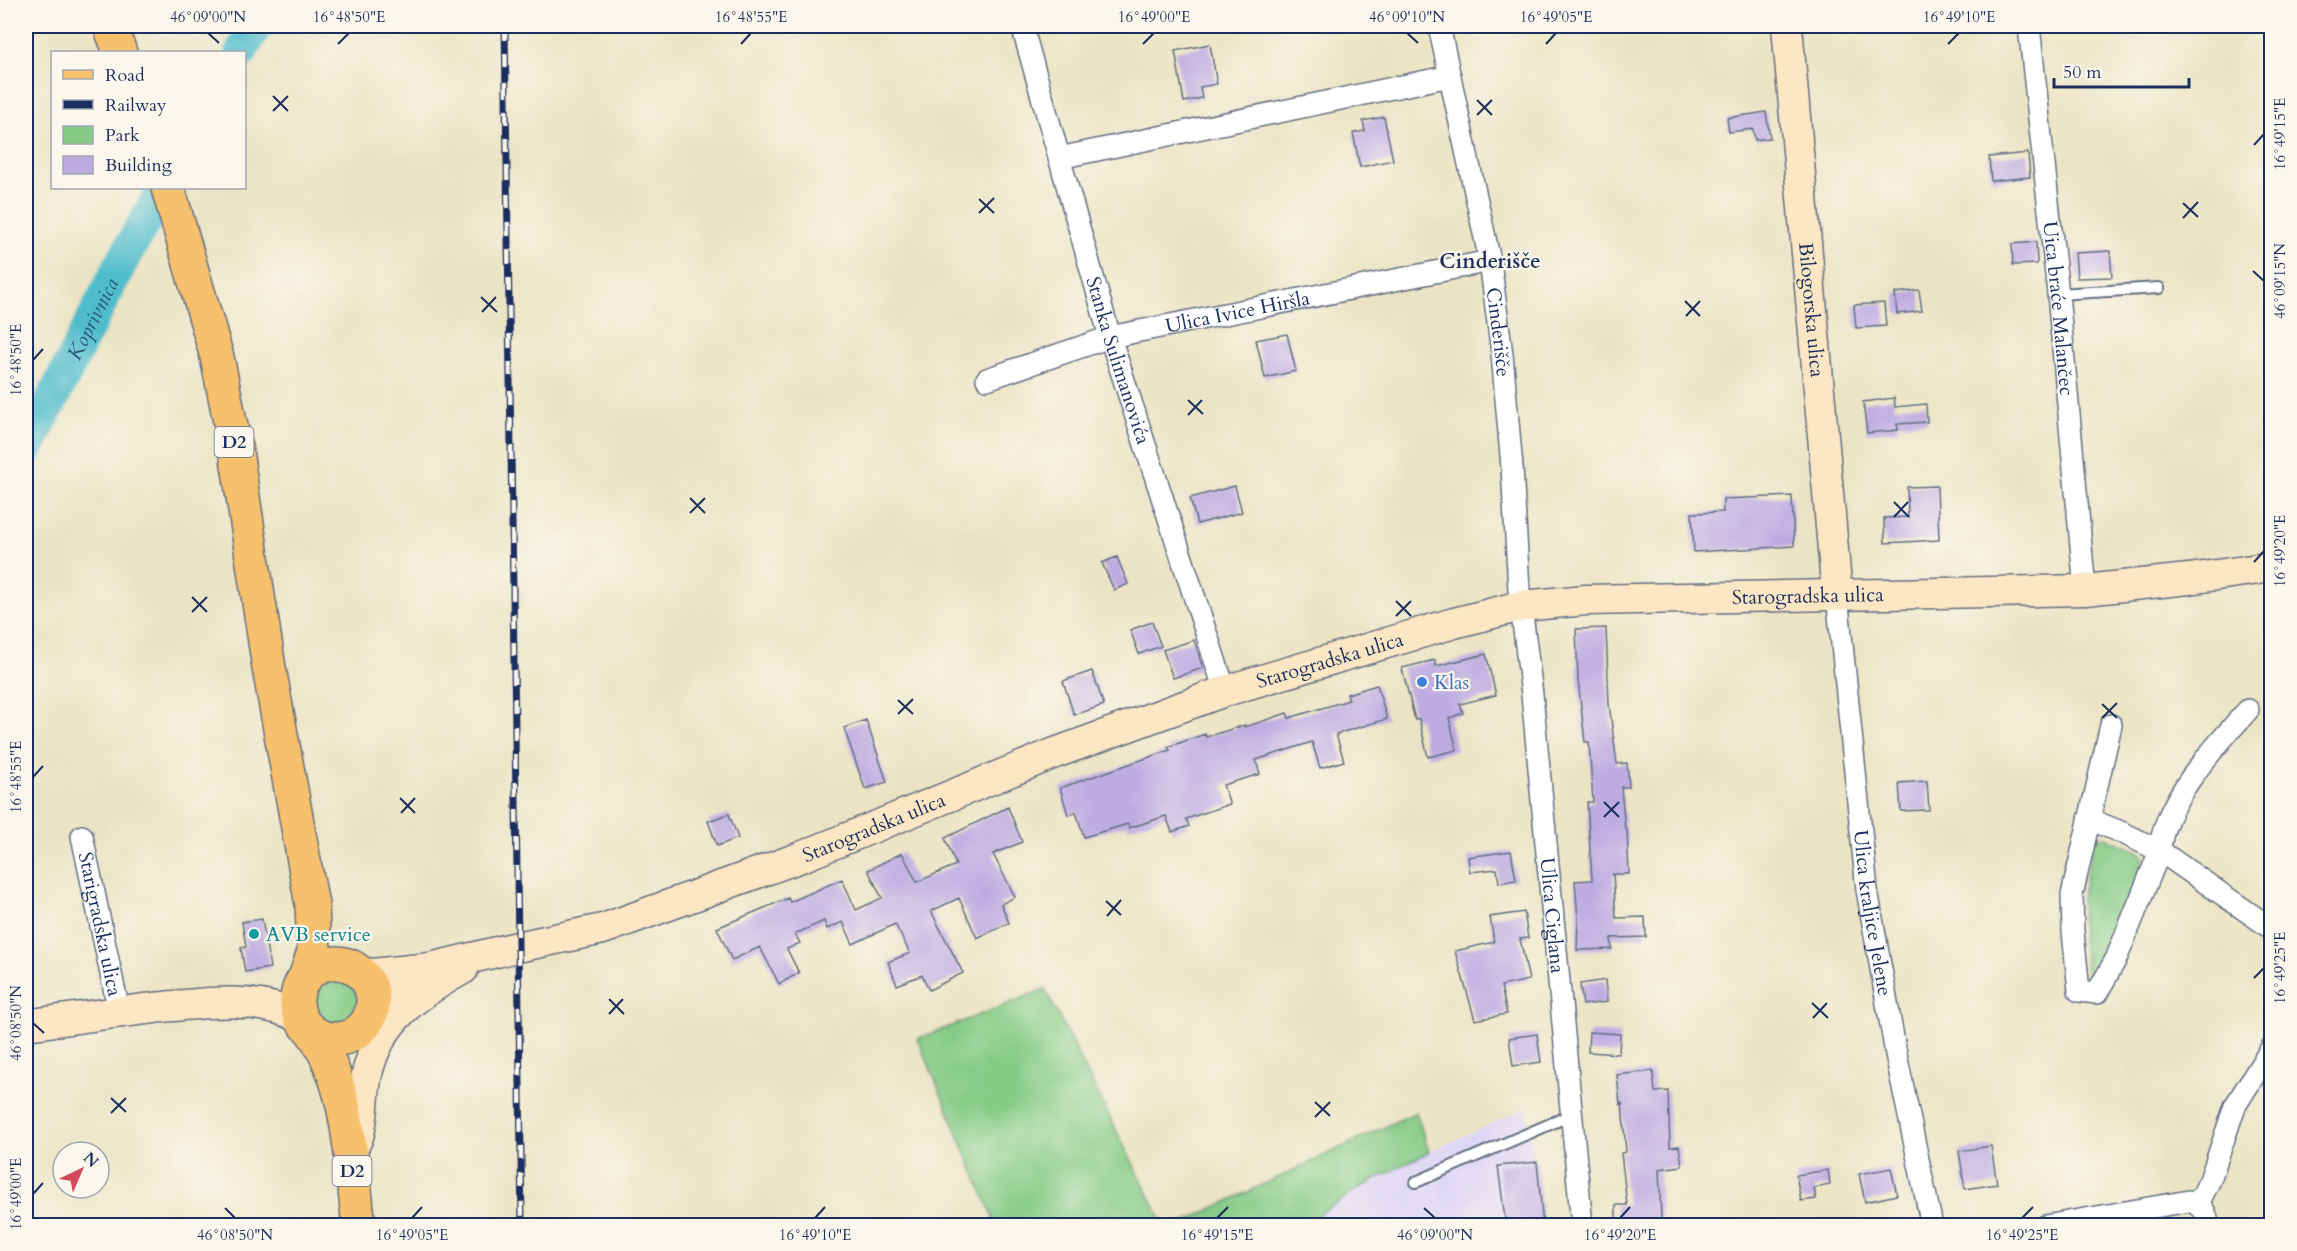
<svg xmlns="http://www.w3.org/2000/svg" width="2297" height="1251" font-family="Cardo,serif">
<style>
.built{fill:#ddd5f6}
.green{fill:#85cb86;stroke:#507d72;stroke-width:1.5}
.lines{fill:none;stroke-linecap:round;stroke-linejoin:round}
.river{stroke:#50bccc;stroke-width:33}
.building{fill:#bdace2}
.service-casing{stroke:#646e82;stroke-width:14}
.minor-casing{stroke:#646e82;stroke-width:24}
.secondary-casing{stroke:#646e82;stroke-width:33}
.primary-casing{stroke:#646e82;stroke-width:36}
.service{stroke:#fff;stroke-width:10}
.minor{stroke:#fff;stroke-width:21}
.secondary{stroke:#fce6c4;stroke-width:30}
.primary{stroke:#f7c06c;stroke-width:33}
.rail-casing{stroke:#1b2f5e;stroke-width:7}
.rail{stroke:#fbf7ec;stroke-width:4.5;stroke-dasharray:14;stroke-linecap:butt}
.ticks{fill:none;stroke:#1b2f5e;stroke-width:2}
.shop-dot{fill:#3f7fe0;stroke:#fbf7ec;stroke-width:2}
.culture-dot{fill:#0f9aa8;stroke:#fbf7ec;stroke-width:2}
.labels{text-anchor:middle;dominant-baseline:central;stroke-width:4.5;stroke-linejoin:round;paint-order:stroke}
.shield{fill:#fbf7ec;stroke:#5e6b89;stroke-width:1.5}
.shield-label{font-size:18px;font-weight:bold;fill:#1b2f5e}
.street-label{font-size:20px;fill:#1b2f5e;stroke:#fbf7ec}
.shop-label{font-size:20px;fill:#366cbe;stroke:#fbf7ec;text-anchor:start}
.culture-label{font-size:20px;fill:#0d838f;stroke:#fbf7ec;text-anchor:start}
.neighbourhood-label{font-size:21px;font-weight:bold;fill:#1b2f5e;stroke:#fbf7ec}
.water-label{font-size:21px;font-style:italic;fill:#2b597f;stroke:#fbf7ec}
.neatline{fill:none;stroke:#1b2f5e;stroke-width:2}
.ticks-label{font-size:15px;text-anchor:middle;fill:#1b2f5e}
</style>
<rect width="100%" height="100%" fill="#fbf7ec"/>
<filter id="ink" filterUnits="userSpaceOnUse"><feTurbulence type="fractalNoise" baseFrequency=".0167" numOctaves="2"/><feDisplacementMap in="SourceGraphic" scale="12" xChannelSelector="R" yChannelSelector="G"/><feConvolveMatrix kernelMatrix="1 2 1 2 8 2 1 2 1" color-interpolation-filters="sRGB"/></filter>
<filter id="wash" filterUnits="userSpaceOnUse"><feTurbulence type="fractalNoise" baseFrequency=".008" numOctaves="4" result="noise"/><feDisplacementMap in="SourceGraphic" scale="24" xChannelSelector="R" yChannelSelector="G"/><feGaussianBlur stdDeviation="1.35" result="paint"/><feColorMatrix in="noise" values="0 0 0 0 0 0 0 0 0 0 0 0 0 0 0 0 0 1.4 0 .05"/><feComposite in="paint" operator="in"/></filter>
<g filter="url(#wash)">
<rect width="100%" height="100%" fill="#ebe4c4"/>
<path class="built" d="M1526,1108L1544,1225L1303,1226L1361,1187L1429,1152Z"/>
<path class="green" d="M2103,836L2140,852L2144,858L2136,886L2099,975L2087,978L2082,941L2081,899L2094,839Z
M315 1002a21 21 0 1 1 42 0a21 21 0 1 1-42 0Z
M1045,989L1164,1225H996L918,1039Z
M1416,1112L1429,1152L1361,1187L1303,1225H1178Z"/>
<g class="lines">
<g class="river">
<path d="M241,52L256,26"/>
<path id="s1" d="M26,451L121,263L164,188"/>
</g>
</g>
<g id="blocks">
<path class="building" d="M1210,44L1217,84L1200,87L1202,98L1184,102L1175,51Z
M1766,112L1770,138L1755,140L1753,129L1729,132L1727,118Z
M1384,117L1393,160L1360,167L1353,133L1365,131L1363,121Z
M2028,153L2030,177L1991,181L1989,157Z
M2036,242L2037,264L2013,265L2012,244Z
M2110,251L2112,277L2077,278L2075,253Z
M1919,290L1922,311L1897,314L1895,293Z
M1884,303L1886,326L1856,328L1854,305Z
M1287,334L1296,371L1265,378L1256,340Z
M1894,398L1895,407L1926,404L1927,422L1897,424L1898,430L1867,433L1863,402Z
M1235,486L1242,512L1197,524L1190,498Z
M1937,486L1939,540L1885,543L1884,518L1908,517L1907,487Z
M1792,496L1794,546L1694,552L1692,513L1723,512V499Z
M1117,557L1128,584L1114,590L1102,563Z
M1152,622L1161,646L1139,654L1130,630Z
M1606,628L1609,704L1617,764L1627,763L1629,787H1621L1625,829H1627L1629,874H1613L1616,918L1645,917L1646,937L1611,938L1612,949L1577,950L1578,919L1575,881L1592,880L1587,802H1593L1589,742H1585L1578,680L1576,629Z
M1194,640L1203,668L1173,678L1163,650Z
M1486,654L1496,695L1460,704L1463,713L1449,718L1457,750L1428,757L1419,719L1415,720L1402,668L1435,660L1436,666Z
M1092,671L1104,705L1074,715L1063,681Z
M1377,685L1387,719L1336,734L1344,761L1320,768L1312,742L1256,760L1260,774L1223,785L1230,804L1186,819L1189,826L1172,832L1166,816L1129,828L1128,824L1084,837L1076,812L1068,815L1060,788L1170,750L1168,747L1205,734L1206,737L1245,725V727L1287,713L1289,718L1349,700L1347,694Z
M866,720L887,782L865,789L844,728Z
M1927,781L1929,810L1901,811L1899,783Z
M1008,807L1022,842L993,854L1015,897L1001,904L1009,923L977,938L959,898L931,911L963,973L929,990L922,975L897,985L888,962L910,953L895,924L853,944L843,922L827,929L824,921L795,934L800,943L787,949L799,973L779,984L760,947L732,960L717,928L788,898L790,902L842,879L856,910L882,898L868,870L902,853L917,882L956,865L945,838Z
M729,814L738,838L717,846L708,821Z
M1511,851L1516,880L1499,883L1497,869L1470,872L1468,857Z
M1524,912L1528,938L1520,939L1529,980L1501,986L1507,1014L1475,1020L1455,951L1494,942L1490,917Z
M262,919L270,968L245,972L241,948L246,947L242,922Z
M1605,980L1607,1002L1583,1005L1580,984Z
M1589,1032L1620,1034L1619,1054L1588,1052Z
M1537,1034L1541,1062L1513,1066L1509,1038Z
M1653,1071L1655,1092L1668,1091L1670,1147L1679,1146L1682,1166L1659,1169L1661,1219L1616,1220V1205H1627L1621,1153L1626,1152L1622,1103L1620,1104L1617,1075Z
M1991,1146L1997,1184L1965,1189L1959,1151Z
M1537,1162L1543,1226H1506L1498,1166Z
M1891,1168L1897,1195L1865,1202L1859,1174Z
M1828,1170L1830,1185L1814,1188L1816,1199L1801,1201L1796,1175Z"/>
</g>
</g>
<g filter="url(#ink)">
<use href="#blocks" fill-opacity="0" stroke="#646e82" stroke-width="1.5"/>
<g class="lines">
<defs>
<path id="service" d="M2058,294L2159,288
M1416,1182L1571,1115"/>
<g id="minor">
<path id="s2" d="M1022,26L1110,337L1225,691"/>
<path id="s3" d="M1439,26L1490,261L1502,354L1512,467L1519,590L1532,694L1582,1226"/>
<path id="s4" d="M2029,26L2058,294L2085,590"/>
<path d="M1059,158L1450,76"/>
<path id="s5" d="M987,379L1110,337L1490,261"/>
<path id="s6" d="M1837,595L1867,890L1896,1054L1932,1226"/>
<path d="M2111,725L2072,895L2073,932L2079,991L2097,993L2116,959L2160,851C2162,803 2216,745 2248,710"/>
<path d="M2089,819L2123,833L2160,851L2272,929"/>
<path id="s7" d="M82,836L119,1012"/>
<path d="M2198,1204L2210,1180L2235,1106L2272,1047"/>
<path d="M2045,1226L2189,1201C2202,1205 2207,1211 2208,1226"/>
</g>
<g id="secondary">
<path id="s8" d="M1787,26L1837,595"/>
<path id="s9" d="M361,973L372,974L430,968L517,947L603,929L801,857L1055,753L1225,691L1454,623L1521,606L1586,600L2085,590L2189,579L2272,567"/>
<path d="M373,1007L390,990L418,974"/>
<path d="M26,1025C68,1019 111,1013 154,1008C203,1003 254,995 300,1017"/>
<path d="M350,1154C354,1146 359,1137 360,1129C364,1110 363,1092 367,1074C380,1018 417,995 463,969"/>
</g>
<path id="primary" d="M110,26L120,52
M168,188L217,357L236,451L269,668L312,905L314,952L306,975
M297 1001a38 38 0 1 1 76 0a38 38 0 1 1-76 0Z
M312,1032C350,1083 351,1164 359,1226"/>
</defs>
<use href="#service" class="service-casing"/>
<use href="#minor" class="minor-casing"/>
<use href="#secondary" class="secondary-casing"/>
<use href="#primary" class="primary-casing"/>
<use href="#service" class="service"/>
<use href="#minor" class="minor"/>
<use href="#secondary" class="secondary"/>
<use href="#primary" class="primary"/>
<defs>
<path id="rail" d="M505,26L522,1226"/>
</defs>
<use href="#rail" class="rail-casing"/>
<use href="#rail" class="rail"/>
</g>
</g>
<path class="ticks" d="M208,33L219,43M1407,33L1418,43M338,44L349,33M741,44L751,33M1143,44L1154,33M1546,44L1556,33M1948,44L1959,33M273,96L288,111M1477,100L1492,115M273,111L288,96M1477,115L1492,100M2254,145L2264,134M979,199L994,213M2183,203L2198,217M979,213L994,198M2183,218L2198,202M2253,271L2264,281M481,297L497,312M1685,301L1700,316M482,312L496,297M1686,316L1700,301M33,360L43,349M1188,400L1203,414M1188,415L1202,400M690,498L705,513M1894,502L1909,517M690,513L705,498M1894,517L1908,502M2254,562L2264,551M192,597L207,612M1396,601L1411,616M192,612L207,597M1396,616L1411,601M898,700L913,714M2102,704L2117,718M898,714L913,699M2102,718L2117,703M33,777L43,766M400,798L415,813M1604,802L1619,817M401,813L415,798M1604,817L1619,802M1106,901L1121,915M1107,916L1121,900M2254,978L2264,968M609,999L624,1014M1812,1003L1828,1018M609,1014L623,999M1813,1018L1827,1003M33,1023L44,1033M111,1098L126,1112M1315,1102L1330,1116M111,1113L126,1098M1315,1117L1330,1102M33,1194L43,1183M225,1208L235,1218M1424,1208L1435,1218M412,1218L422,1207M815,1218L825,1207M1217,1218L1228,1207M1620,1218L1630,1207M2022,1218L2033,1207"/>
<circle class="shop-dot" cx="1422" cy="682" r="6"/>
<circle class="culture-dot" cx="254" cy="934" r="6"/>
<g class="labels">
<g class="shield">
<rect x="214.5" y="427" width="39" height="30" rx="4.5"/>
<rect x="332.5" y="1156" width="39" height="30" rx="4.5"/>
</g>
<g class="shield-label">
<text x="234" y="442">D2</text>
<text x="352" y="1171">D2</text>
</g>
<g class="street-label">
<text stroke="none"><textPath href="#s4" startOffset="284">Uica braće Malančec</textPath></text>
<text stroke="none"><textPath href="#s8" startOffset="285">Bilogorska ulica</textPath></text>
<text stroke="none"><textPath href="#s5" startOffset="260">Ulica Ivice Hiršla</textPath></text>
<text stroke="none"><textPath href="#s3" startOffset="312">Cinderišče</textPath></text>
<text stroke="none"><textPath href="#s2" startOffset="348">Stanka Sulimanovića</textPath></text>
<text stroke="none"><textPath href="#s9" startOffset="1508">Starogradska ulica</textPath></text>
<text stroke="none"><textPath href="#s9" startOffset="1022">Starogradska ulica</textPath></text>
<text stroke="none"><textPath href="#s9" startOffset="536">Starogradska ulica</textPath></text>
<text stroke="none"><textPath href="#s6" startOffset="320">Ulica kraljice Jelene</textPath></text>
<text stroke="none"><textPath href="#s3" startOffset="898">Ulica Ciglana</textPath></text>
<text stroke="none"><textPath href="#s7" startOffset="90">Starigradska ulica</textPath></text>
</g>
<g class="shop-label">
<text x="1434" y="682">Klas</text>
</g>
<g class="culture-label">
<text x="266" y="934">AVB service</text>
</g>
<g class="neighbourhood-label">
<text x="1490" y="261">Cinderišče</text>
</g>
<g class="water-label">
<text stroke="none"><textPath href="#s1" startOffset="148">Koprivnica</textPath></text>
</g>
</g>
<rect width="2297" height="1251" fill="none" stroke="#fbf7ec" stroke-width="66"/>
<rect x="51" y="51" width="195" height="138" fill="#fbf7ec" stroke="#a1a7b3" stroke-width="1.5"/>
<rect x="63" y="70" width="30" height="9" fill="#f7c06c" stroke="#a1a7b3" stroke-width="1.5"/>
<text x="105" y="81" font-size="18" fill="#1b2f5e">Road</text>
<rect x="63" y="100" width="30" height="9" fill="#1b2f5e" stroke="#a1a7b3" stroke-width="1.5"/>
<text x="105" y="111" font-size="18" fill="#1b2f5e">Railway</text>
<rect x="63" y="126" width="30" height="18" fill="#85cb86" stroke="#a1a7b3" stroke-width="1.5"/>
<text x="105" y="141" font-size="18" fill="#1b2f5e">Park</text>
<rect x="63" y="156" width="30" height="18" fill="#bdace2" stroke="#a1a7b3" stroke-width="1.5"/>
<text x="105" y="171" font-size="18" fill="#1b2f5e">Building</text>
<g transform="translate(81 1170) rotate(44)"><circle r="28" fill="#fbf7ec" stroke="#a1a7b3" stroke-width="1.5"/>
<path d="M0-4.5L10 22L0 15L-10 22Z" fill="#d1495b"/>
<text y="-9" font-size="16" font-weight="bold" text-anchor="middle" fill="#1b2f5e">N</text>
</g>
<path d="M2054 78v9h135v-9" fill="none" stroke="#1b2f5e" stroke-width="3"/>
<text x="2063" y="78" font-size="18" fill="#1b2f5e" stroke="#fbf7ec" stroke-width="4.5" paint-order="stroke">50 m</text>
<rect x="33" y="33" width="2231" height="1185" class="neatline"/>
<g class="ticks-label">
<text x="208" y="22">46°09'00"N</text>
<text x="349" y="22">16°48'50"E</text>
<text x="751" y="22">16°48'55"E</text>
<text x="1154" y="22">16°49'00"E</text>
<text x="1407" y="22">46°09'10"N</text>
<text x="1556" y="22">16°49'05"E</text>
<text x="1959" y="22">16°49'10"E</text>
<text transform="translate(2280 134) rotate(-90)" y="5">16°49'15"E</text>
<text transform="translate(2280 281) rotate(-90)" y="5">46°09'15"N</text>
<text transform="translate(16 360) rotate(-90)" y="5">16°48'50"E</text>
<text transform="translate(2280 551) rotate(-90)" y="5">16°49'20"E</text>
<text transform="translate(16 777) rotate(-90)" y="5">16°48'55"E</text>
<text transform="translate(2280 968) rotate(-90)" y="5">16°49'25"E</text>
<text transform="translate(16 1023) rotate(-90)" y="5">46°08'50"N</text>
<text transform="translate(16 1194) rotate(-90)" y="5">16°49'00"E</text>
<text x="235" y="1240">46°08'50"N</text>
<text x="412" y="1240">16°49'05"E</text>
<text x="815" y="1240">16°49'10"E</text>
<text x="1217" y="1240">16°49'15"E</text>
<text x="1435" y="1240">46°09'00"N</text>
<text x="1620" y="1240">16°49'20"E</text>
<text x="2022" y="1240">16°49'25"E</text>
</g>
</svg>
